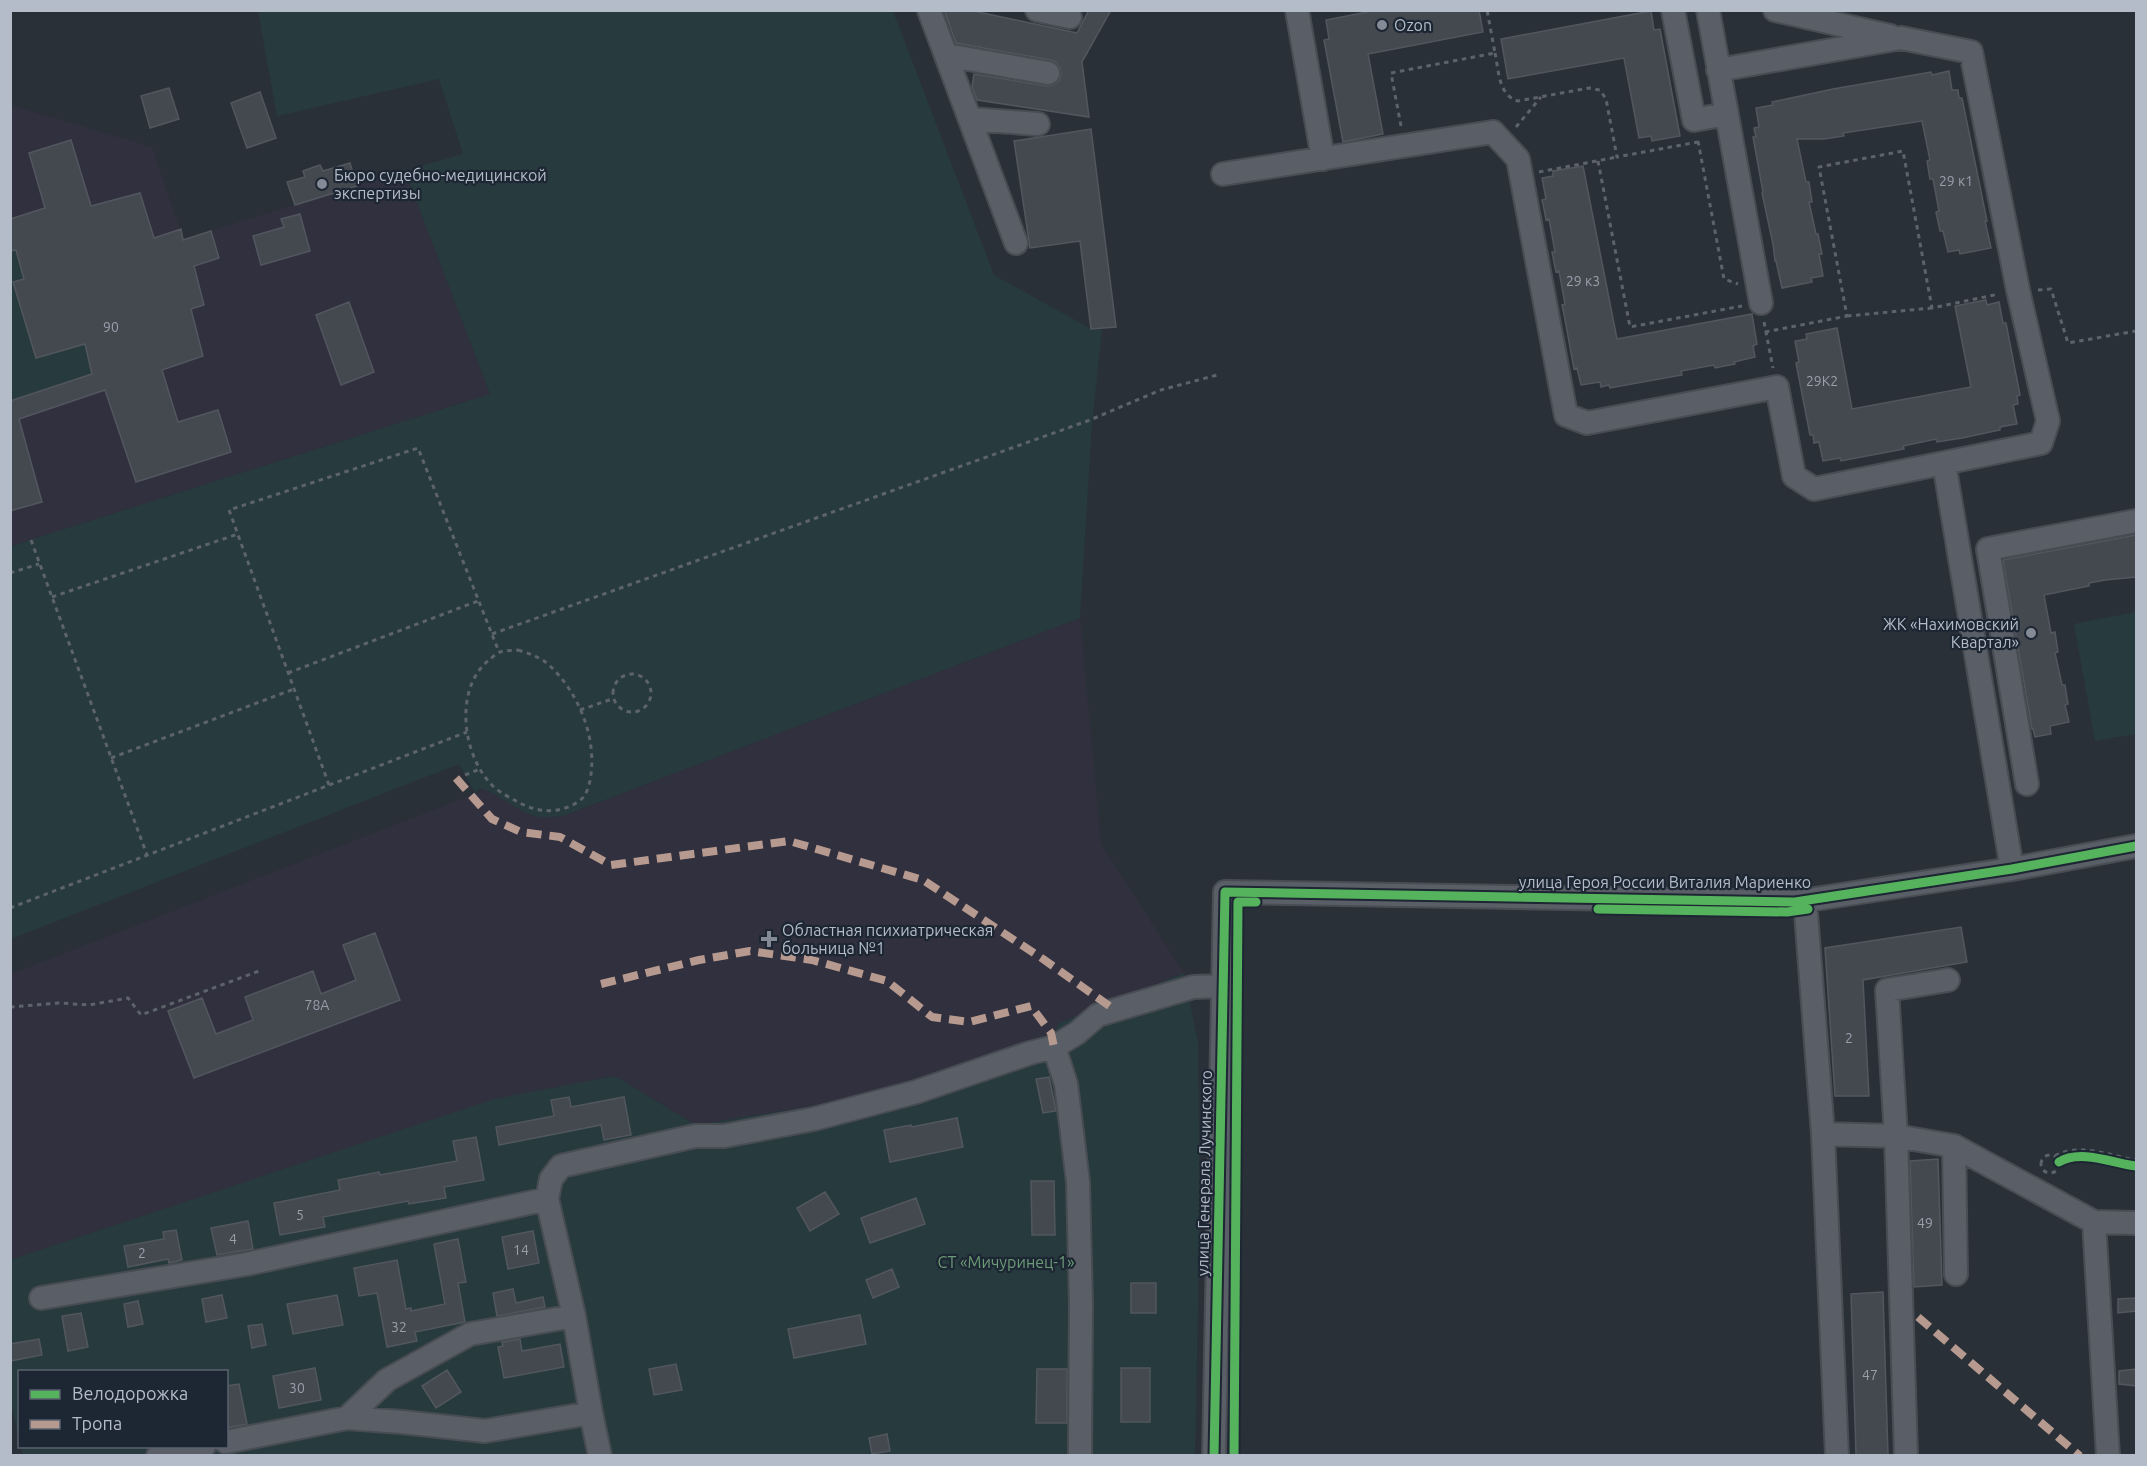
<svg xmlns="http://www.w3.org/2000/svg" width="2147" height="1466" font-family="Ubuntu,sans-serif">
<style>
.medical{fill:#31303e;fill-rule:evenodd}
.green{fill:#273a3e}
.building{fill:#444950;stroke:#52575f;stroke-width:1.5}
.lines{fill:none;stroke-linecap:round;stroke-linejoin:round}
.minor-casing{stroke:#484c53;stroke-width:26}
.path{stroke:#5d636a;stroke-width:3;stroke-dasharray:4.5 4.5;stroke-linecap:butt}
.minor{stroke:#5a5e66;stroke-width:22}
.quiet{stroke:#b69a8f;stroke-width:8;stroke-dasharray:15 8;stroke-linecap:butt}
.cycleway-casing{stroke:#1d2633;stroke-width:13}
.cycleway{stroke:#56b35d;stroke-width:9}
.poi-dot{fill:#848b96;stroke:#1d2633;stroke-width:2}
.labels{text-anchor:middle;dominant-baseline:central;stroke-width:4.5;stroke-linejoin:round;paint-order:stroke}
.number-label{font-size:14px;fill:#989fab}
.poi-label{font-size:16px;fill:#b4bcc9;stroke:#1d2633;text-anchor:start}
.street-label{font-size:16px;fill:#b4bcc9;stroke:#1d2633}
.park-label{font-size:16px;fill:#6b9a76;stroke:#1d2633}
</style>
<rect width="100%" height="100%" fill="#2a3038"/>
<path class="medical" d="M10,105L152,147L186,247L201,251L197,235L405,171L490,394L11,546Z
M1080,618L1101,844L1184,973L1059,1023L1047,1044L921,1088L696,1125L615,1076L11,1260V974L482,791L481,788L493,793L516,807L563,816ZM374,933L400,999L194,1078L168,1011L216,1034L253,1020L245,997L313,972L321,994L356,980L343,945Z"/>
<path class="green" d="M258,11H893L994,275L1091,329L1102,330L1092,423L1080,618L563,816C556,816 546,818 539,817C519,813 501,795 481,788L475,792L459,764L11,939V546L490,394L405,171L463,154L439,79L277,116Z
M50,238L22,272L24,279L13,282L36,358L85,344L92,374L10,401V251Z
M2136,612V734L2095,741L2074,624Z
M1184,973L1198,1042L1200,1207L1195,1455H23L21,1447L226,1446V1372H20L19,1438L10,1400V1260L494,1099L615,1076L696,1125L921,1088L1047,1044L1059,1023Z"/>
<path class="building" d="M944,10H969L1077,33L1089,10H1111L1082,62L1089,117L977,100L972,87L974,74L1046,86L1053,85L1059,81L1061,75L1060,68L1056,62L1050,60L956,43Z
M1377,10H1479L1483,32L1368,54L1383,134L1343,142L1324,40L1329,39L1326,20Z
M1651,11L1654,30L1660,29L1680,136L1652,141L1651,136L1639,138L1624,58L1508,79L1501,39Z
M1949,71L1952,90H1958L1959,98H1962L1987,221H1985L1991,248L1960,254L1959,250L1948,252L1943,231H1940L1936,212L1939,211L1933,179H1930L1927,161L1930,160L1922,121L1843,133L1844,136L1824,139H1797L1806,182H1809L1812,202H1809L1816,234H1818L1822,254H1819L1823,276L1811,278L1812,282L1782,288L1776,261H1775L1773,244L1762,193L1763,192L1753,137H1756L1754,128L1759,127L1756,108L1773,105L1772,102L1833,89L1931,72L1932,75Z
M169,88L179,119L150,128L141,96Z
M260,92L276,138L247,148L231,103Z
M1091,129L1116,327L1091,329L1080,241L1030,248L1014,141Z
M71,140L91,206L140,193L154,238L181,229L183,240L211,231L219,258L194,266L204,305L191,309L203,356L162,370L178,422L218,410L231,452L136,482L105,390L19,419L42,502L10,511V401L92,374L85,344L36,358L13,282L24,279L16,250L10,251V219L45,208L29,153Z
M350,163L357,186L295,205L287,182L305,177L303,171L320,165L323,171Z
M1583,166L1617,339L1752,314L1757,344L1753,346L1755,357L1734,362L1735,364L1715,368L1714,365L1681,371L1682,375L1610,388L1609,385L1601,387L1600,382L1581,385L1577,368L1574,369L1564,314L1562,305L1565,304L1559,271L1556,272L1552,252H1555L1549,219L1546,220L1544,209L1542,200L1546,199L1542,178L1553,176V171Z
M300,214L310,251L261,265L253,236L284,227L281,219Z
M1986,300L1987,305L1999,302L2003,323H2006L2020,395L2017,396L2018,404L2013,405L2017,424L2000,427V430L1962,438L1937,442L1936,439L1903,446L1904,449L1841,461L1840,458L1823,461L1819,442L1814,443L1813,435H1810L1796,363L1799,362L1795,341L1807,339L1806,334L1837,328L1852,409L1971,387L1955,306Z
M349,302L374,372L341,385L316,315Z
M2136,535V577L2105,580L2089,583V586L2044,595L2051,633L2055,632L2058,652L2055,653L2062,685H2065L2068,704L2065,705L2069,722L2050,726L2051,734L2035,737L2033,729H2032L2003,560Z
M1961,927L1967,962L1863,980L1869,1096H1835L1825,948Z
M375,933L400,1000L194,1078L168,1011L202,998L216,1034L253,1020L245,997L313,971L321,994L356,980L343,945Z
M1049,1077L1056,1111L1043,1113L1036,1079Z
M569,1097L571,1107L624,1097L631,1135L604,1140L601,1125L499,1145L496,1127L554,1116L551,1100Z
M957,1118L963,1147L890,1162L884,1130L911,1125L912,1127Z
M476,1137L484,1180L444,1187L446,1198L409,1204L408,1201L323,1217L325,1227L280,1235L274,1203L340,1190L338,1180L379,1172L380,1175L457,1161L453,1141Z
M1938,1159L1942,1285L1914,1287L1910,1161Z
M1031,1181H1054L1055,1235H1032Z
M825,1192L839,1214L810,1231L797,1208Z
M916,1198L925,1224L870,1243L861,1218Z
M248,1221L253,1249L217,1255L211,1228Z
M176,1230L182,1260L169,1263L168,1259L128,1267L124,1246L164,1239L163,1232Z
M533,1231L539,1263L508,1269L502,1237Z
M458,1239L466,1282L458,1283L465,1322L415,1332L417,1341L387,1347L377,1293L359,1296L354,1268L397,1260L406,1309L411,1308V1311L445,1304L434,1244Z
M892,1269L899,1287L873,1298L866,1280Z
M1131,1283H1156V1313H1131Z
M513,1289L516,1303L543,1297L545,1307L497,1316L493,1293Z
M1883,1292L1888,1455H1856L1851,1294Z
M222,1295L227,1318L206,1322L202,1299Z
M337,1295L343,1325L293,1334L287,1304Z
M2136,1298V1311L2118,1313V1299Z
M138,1301L143,1324L128,1327L124,1304Z
M81,1313L88,1347L68,1351L62,1316Z
M860,1315L866,1344L794,1358L788,1329Z
M262,1324L266,1345L252,1348L248,1326Z
M39,1339L42,1355L10,1361V1344Z
M520,1339L522,1351L560,1344L564,1367L504,1378L498,1347L503,1346L502,1342Z
M676,1364L682,1390L654,1395L649,1369Z
M315,1368L321,1400L279,1408L273,1376Z
M1121,1368H1150V1422H1121Z
M1037,1369H1067V1423H1036Z
M2136,1369V1386L2119,1384V1371Z
M447,1370L461,1392L436,1408L422,1386Z
M239,1384L247,1424L226,1428V1386Z
M887,1434L890,1451L872,1454L869,1438Z"/>
<g class="lines">
<defs>
<path id="minor" d="M929,10L1016,243
M1037,10L1070,17
M1297,10L1323,159
M1673,10L1694,120L1726,114
M1708,10L1761,303
M1775,10L1890,36
M946,55L1048,73
M1718,70L1901,38L1971,52L2018,290L2048,421L2041,443L1944,463L2012,869
M970,119L1038,124
M1223,174L1493,132L1518,159L1566,415L1587,423L1777,387L1794,476L1814,489L1944,463
M2027,784L1988,549L2136,521
M1805,900L1823,1134
M1948,980L1887,990L1896,1136L1954,1146L2094,1222L2108,1456
M1054,1047L1077,1033L1098,1015L1193,987L1222,986
M1954,1146L1956,1274
M2094,1222L2136,1223
M41,1298L247,1264L547,1199
M574,1316L547,1199L551,1179L561,1166L695,1136H724L814,1119L916,1092L1030,1053L1054,1047L1066,1084L1078,1182L1081,1304L1080,1456
M591,1413L600,1456
M226,1442L347,1418L402,1422L485,1431L591,1413L574,1316L470,1334L387,1380L347,1418
M158,1456L204,1446
M1214,1456L1225,892L1795,902L2012,869L2136,846
M1837,1456L1823,1134L1896,1136L1906,1456"/>
</defs>
<use href="#minor" class="minor-casing"/>
<path class="path" d="M1495,53C1499,71 1498,95 1518,101L1589,88L1600,90L1606,99L1617,157L1698,142
M1401,126L1391,73L1495,53L1487,10
M1516,127L1541,97
M1698,141L1724,279L1738,284
M1598,161L1630,327L1742,306
M1539,172L1617,157
M2038,290L2051,289L2068,343L2136,331
M1847,316L1932,308
M1764,322L1773,368
M1765,332L1847,316L1819,167L1903,151L1932,308L1999,294
M31,540L147,855
M10,573L39,564
M52,597L238,534
M492,634L1090,420L1161,390L1217,375
M518,650C530,654 541,657 550,666C578,692 596,736 591,774C590,784 587,796 578,802C559,814 537,813 518,802C509,797 498,792 491,784C462,754 454,688 489,660C492,658 496,653 500,652C505,650 512,651 518,650Z
M288,673L478,601
M613 693a19 19 0 1 1 38 0a19 19 0 1 1-38 0Z
M580,710L612,699
M111,758L294,689
M465,775L480,769
M329,785L229,510L418,448L499,652
M10,908L467,732
M10,1007L59,1003L89,1005L128,998L141,1015L259,971
M2041 1164a9 9 0 1 1 18 0a9 9 0 1 1-18 0Z
M2055,1156C2079,1142 2111,1156 2136,1160"/>
<use href="#minor" class="minor"/>
<path class="quiet" d="M456,778L492,819L521,832L560,837L611,865L789,841L923,880L1043,959L1115,1010
M601,984L699,960L750,951L812,960L887,981L932,1017L969,1022L1031,1006L1051,1033L1054,1047
M1918,1317L2080,1456"/>
<defs>
<path id="cycleway" d="M1598,909L1787,912L1808,909
M2059,1162C2080,1149 2113,1163 2136,1166
M1214,1456L1225,892L1795,902L2012,869L2136,846
M1234,1456L1238,902H1256"/>
</defs>
<use href="#cycleway" class="cycleway-casing"/>
<use href="#cycleway" class="cycleway"/>
</g>
<g class="poi-dot">
<circle cx="1382" cy="25" r="6"/>
<circle cx="322" cy="184" r="6"/>
<circle cx="2031" cy="633" r="6"/>
<path d="M766 930h6v6h6v6h-6v6h-6v-6h-6v-6h6z"/>
</g>
<g class="labels">
<g class="number-label">
<text x="1956" y="181">29 к1</text>
<text x="1583" y="281">29 к3</text>
<text x="111" y="327">90</text>
<text x="1822" y="381">29К2</text>
<text x="317" y="1005">78А</text>
<text x="1849" y="1038">2</text>
<text x="300" y="1215">5</text>
<text x="1925" y="1223">49</text>
<text x="233" y="1239">4</text>
<text x="521" y="1250">14</text>
<text x="142" y="1253">2</text>
<text x="399" y="1327">32</text>
<text x="1870" y="1375">47</text>
<text x="297" y="1388">30</text>
</g>
<g class="poi-label">
<text x="1394" y="25">Ozon</text>
<text x="334" y="175">Бюро судебно-медицинской<tspan x="334" dy="18">экспертизы</tspan></text>
<text x="2019" y="624" text-anchor="end">ЖК «Нахимовский<tspan x="2019" dy="18">Квартал»</tspan></text>
<text x="782" y="930">Областная психиатрическая<tspan x="782" dy="18">больница №1</tspan></text>
</g>
<g class="street-label">
<text x="1665" y="882">улица Героя России Виталия Мариенко</text>
<text transform="translate(1204 1173) rotate(-89)">улица Генерала Лучинского</text>
</g>
<g class="park-label">
<text x="1006" y="1262">СТ «Мичуринец-1»</text>
</g>
</g>
<rect width="2147" height="1466" fill="none" stroke="#b4bcc9" stroke-width="24"/>
<rect x="18" y="1370" width="210" height="78" fill="#1d2633" stroke="#59626f" stroke-width="1.5"/>
<rect x="30" y="1390" width="30" height="9" fill="#56b35d" stroke="#59626f" stroke-width="1.5"/>
<text x="72" y="1400" font-size="18" fill="#b4bcc9">Велодорожка</text>
<rect x="30" y="1420" width="30" height="9" fill="#b69a8f" stroke="#59626f" stroke-width="1.5"/>
<text x="72" y="1430" font-size="18" fill="#b4bcc9">Тропа</text>
</svg>
